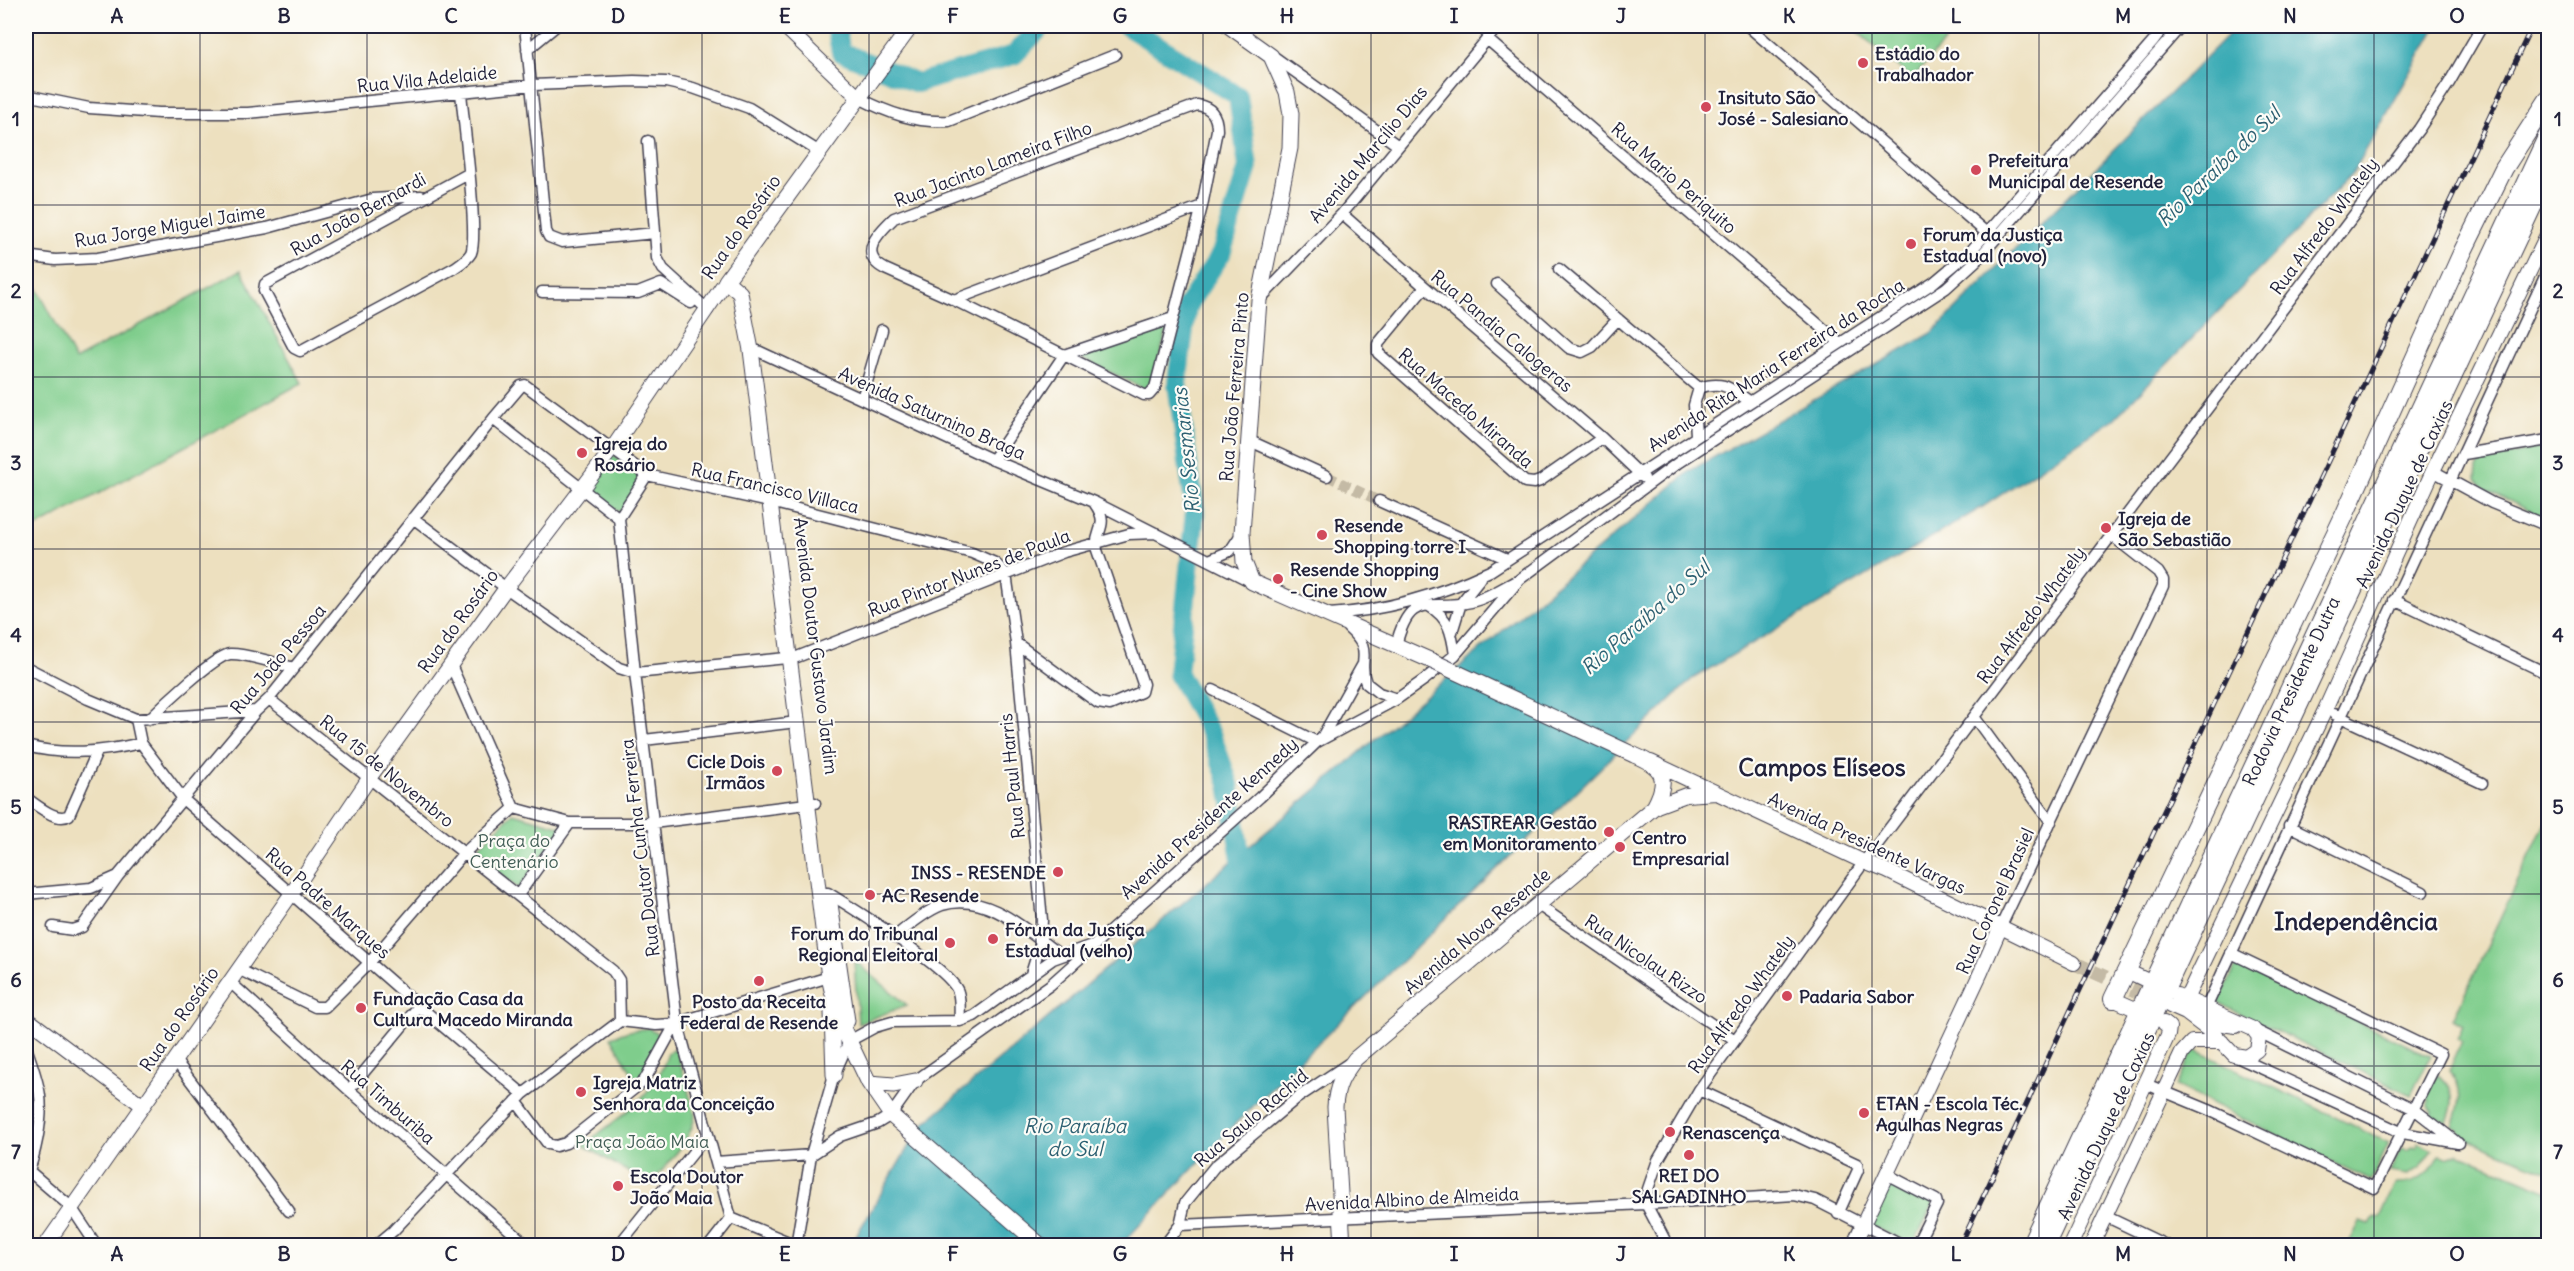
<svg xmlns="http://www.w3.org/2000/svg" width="2574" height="1271" font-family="Delius,sans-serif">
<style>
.green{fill:#7fcd8c;stroke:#507864;stroke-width:1.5}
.water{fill:#3aabb5;stroke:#2e6678;stroke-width:1.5}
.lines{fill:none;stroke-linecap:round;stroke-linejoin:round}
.river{stroke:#3aabb5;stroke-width:20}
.minor-tunnel{stroke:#c4baa5;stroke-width:10;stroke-dasharray:10 5;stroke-linecap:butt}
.tertiary-tunnel{stroke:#c4baa5;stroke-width:14;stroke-dasharray:14 7;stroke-linecap:butt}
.minor-casing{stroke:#403e4f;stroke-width:13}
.tertiary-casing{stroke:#403e4f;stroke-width:16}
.secondary-casing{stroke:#403e4f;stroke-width:17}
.motorway-casing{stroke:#403e4f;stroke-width:20}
.minor{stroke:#fff;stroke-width:10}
.tertiary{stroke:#fff;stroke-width:14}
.secondary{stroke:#fff;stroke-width:15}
.motorway{stroke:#fff;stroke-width:18}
.rail-casing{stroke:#22223b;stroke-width:5}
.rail{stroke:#fdfcf7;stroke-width:3;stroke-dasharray:9;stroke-linecap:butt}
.secondary-bridge-casing{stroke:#403e4f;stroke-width:17;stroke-linecap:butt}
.secondary-bridge{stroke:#fff;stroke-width:15}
.grid{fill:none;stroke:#22223b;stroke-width:1.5;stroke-opacity:0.55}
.poi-dot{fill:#d1495b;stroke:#fdfcf7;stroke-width:2}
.labels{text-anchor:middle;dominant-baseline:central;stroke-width:4.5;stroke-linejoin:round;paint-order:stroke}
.poi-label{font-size:18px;font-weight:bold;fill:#22223b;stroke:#fdfcf7;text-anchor:start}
.street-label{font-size:18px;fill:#22223b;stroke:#fdfcf7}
.park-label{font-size:18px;fill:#435e57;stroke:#fdfcf7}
.water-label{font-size:20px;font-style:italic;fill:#2d6072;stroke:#fdfcf7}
.district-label{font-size:24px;font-weight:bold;fill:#22223b;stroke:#fdfcf7}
.neatline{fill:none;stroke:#22223b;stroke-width:2}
.grid-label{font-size:20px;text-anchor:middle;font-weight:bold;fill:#22223b}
</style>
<rect width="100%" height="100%" fill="#fdfcf7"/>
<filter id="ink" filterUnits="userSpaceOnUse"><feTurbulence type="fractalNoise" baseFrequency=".0167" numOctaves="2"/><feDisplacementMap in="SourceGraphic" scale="12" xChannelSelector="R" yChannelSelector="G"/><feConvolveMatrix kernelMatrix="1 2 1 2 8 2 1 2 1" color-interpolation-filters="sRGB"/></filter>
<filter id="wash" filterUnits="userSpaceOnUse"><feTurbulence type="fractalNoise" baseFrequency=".008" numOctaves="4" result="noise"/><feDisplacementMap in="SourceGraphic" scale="24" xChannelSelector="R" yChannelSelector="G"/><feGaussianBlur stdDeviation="1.35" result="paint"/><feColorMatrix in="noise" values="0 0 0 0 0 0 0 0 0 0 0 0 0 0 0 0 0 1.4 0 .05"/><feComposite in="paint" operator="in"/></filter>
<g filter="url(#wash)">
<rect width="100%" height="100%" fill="#ede0bf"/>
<path class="green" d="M1851,26H1958L1912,79Z
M26,267L75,360L241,270L302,383L26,533Z
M1170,321L1149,391L1075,355Z
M2548,446V520L2485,489L2476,479L2477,468L2482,461Z
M612,454L645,476L620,513L589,489Z
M513,813L563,827L519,889L472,853Z
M2548,817V1172L2462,1137L2459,1129L2453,1126C2460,1107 2465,1087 2449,1071L2462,1041L2457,1039L2463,1025L2453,1019Z
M854,960L907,1005L858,1024Z
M2237,964L2430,1056L2411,1095L2218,1003Z
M649,1028L658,1034C665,1053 648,1068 637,1082L611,1037L629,1031Z
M676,1049L695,1114C693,1140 666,1164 650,1185L583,1145C617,1119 657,1096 668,1052Z
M2194,1049L2389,1143L2371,1181L2176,1086Z
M2436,1074C2456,1085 2455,1103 2447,1122L2431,1116L2433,1112L2428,1105L2429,1099L2425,1097Z
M2418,1143L2433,1150L2420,1168L2408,1175L2390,1172L2401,1148L2406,1150L2412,1147L2416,1148Z
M2457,1153L2548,1191V1245H2348L2360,1222L2370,1225L2375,1217L2380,1218L2395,1184C2417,1185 2430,1174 2440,1155L2447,1157Z
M1890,1180L1935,1201L1913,1245L1867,1224Z"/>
<path class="water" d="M2237,26H2437L2353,173L2114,419L1981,508L1692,679L1234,1125L1121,1245L850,1246L920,1127L1691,470L1932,333Z"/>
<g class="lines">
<path class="river" d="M836,26L841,52L917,83L1014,55L1042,26
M1127,26L1238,96L1248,167L1221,254L1187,306L1177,383L1195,512L1178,674L1211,734L1229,784L1244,879"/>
</g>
</g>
<g filter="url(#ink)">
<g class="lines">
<path class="minor-tunnel" d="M1327,476L1379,501"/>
<path class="tertiary-tunnel" d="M2074,963L2154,999"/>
<defs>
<path id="minor" d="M525,26L546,231L549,237L562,242L655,233
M1748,26L1990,236
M1487,39L1840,343
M527,50L556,26
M1273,56L1397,145
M461,92C463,119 479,235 471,253C467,260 460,264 454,268L300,351L294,348L264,291L265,284L468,174
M26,95L89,108L159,113H248L533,85L634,81L666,82L693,88L749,108L818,151
M859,98C888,113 915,123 949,121L1115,55
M1197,105C1211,107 1217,115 1217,130L1202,206L1155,388L1149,395H1144L954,300L885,269C857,254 878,233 894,218Z
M648,141L657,258L663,269L708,310
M1342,214L1425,287L1602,438L1644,478
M26,256L55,260L98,258L267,228L373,199L421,196
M1559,269L1699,388
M1497,284L1569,348L1582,352L1592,347L1618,319
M1425,287L1378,344V353L1525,482L1534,483L1540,481L1602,438
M542,292L638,293L661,284L691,303
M1260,299L1342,214L1498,26
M954,300L1202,206
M751,350L758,351L993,460L1094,502L1252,582
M862,399L882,330
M493,419L619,518
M1696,435L1694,405L1699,388C1723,380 1730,388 1749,401
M1248,440L1327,476
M2464,454L2548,440
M993,460L1064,355L1173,318
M2433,471L2492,503L2548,526
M647,475L619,518L635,673L677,1021L731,1218
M1379,501L1507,559
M413,518L506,588L619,668L635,673L797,657L1064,552L1129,534L1156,533
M1209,560L1230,551L1242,533
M2394,600L2548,674
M1429,606C1449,618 1452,633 1455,655
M1329,614C1385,611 1439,595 1490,571L1933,283L1970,252L2153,42L2165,26
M1348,628C1376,653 1356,658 1366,683L1379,693L1397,699
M1452,632L1461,603L1481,578
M1016,643L1098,703L1110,705L1141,692L1143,684L1097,550C1093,531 1111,527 1095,504
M1396,645C1411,589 1427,612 1471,602C1487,598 1500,590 1514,582
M451,665L514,808
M26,667L88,699L136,719L256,711
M1213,690L1317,742
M269,699L613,971L619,980L620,1021
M2334,714L2482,783
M1975,718L2051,822
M136,719L141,743L184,800L419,1006L523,1094
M149,719C162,706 214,656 230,654C245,653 278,664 294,668
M1321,739L1363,664
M644,740L797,722
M26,746C64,756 102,752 141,743
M26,798C37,805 57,823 69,815L97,752
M514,808L570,823H653L815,803
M2289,826L2423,892
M824,893H828C851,907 952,970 958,992C961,1001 959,1012 960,1021
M26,894L91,888L118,876L256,711L269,699L493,419L521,386L525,385L647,475L778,504L972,553L995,563L1006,574L1016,643L1042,920L1041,942L1031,974
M518,895L570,823
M1538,905L1735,1040
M2001,926L2163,586V580L2158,572L2111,535
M53,927L73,930L82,927L118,876
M896,936C909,925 926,911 942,905C987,891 1028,932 1060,955
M238,969L315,1007H325L370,962L464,853L514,808
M229,981L349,1090L528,1246
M2206,1008L2548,270
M2255,1030L2414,1109L2455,1141
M26,1047C31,1062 38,1080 40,1096C43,1121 35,1155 26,1179
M2239,1058L2403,1133L2458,1143
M175,1060L289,1211
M2146,1084L2209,1110L2374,1188L2441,1054L2231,953
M349,1090L419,1006
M1699,1090L1857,1164L1858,1170L1838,1214
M516,1101L548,1144L556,1146L566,1143L644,1081L677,1021
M811,1155L840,1136L878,1123L891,1115L915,1081L1050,985L1260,797L1317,742L1397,699L1424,680L1455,655L1520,579L1679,462L1946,288L1978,259L2181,26
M716,1162L811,1155
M29,1171L71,1207L97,1246
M1888,1175L1936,1200L1937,1204L1916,1246
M1646,1204L1648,1189L1658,1160L1699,1090L1864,862L2419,129L2449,83L2482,26
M1646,1204L1668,1246
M2105,1216L2168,1246
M731,1218L796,1245
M1180,1225L1646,1204L1794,1195L1815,1200L1905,1246
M375,1246L393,1231L523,1094L620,1021L656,1025L673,1024L829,977
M618,1246L708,1134
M709,1246L731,1218
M796,1246L811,1155L834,1075L849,1041L875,1027L892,1022L960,1021L974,1016L1053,959L1089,946
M1164,1246L1180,1225L1185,1203L1215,1166L1297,1098L1348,1064"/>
<path id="tertiary" d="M784,26L859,98
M1651,762L1864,862L1887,871L2074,963
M1654,807L1686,795L1716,793
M2127,971L2146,980
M2177,995L2253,1029L2259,1037L2257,1050L2247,1057L2234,1055L2216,1036L2187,1014
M2113,999L2133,1008
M2186,999L2325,710L2433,471L2548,233
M2170,1006C2191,1016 2213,1024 2236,1026
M26,1018L142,1105
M45,1246L292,893L370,777L506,588L612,449L726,281
M1853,1246L1981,972L2001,926
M2070,1246L2168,1035L2169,1027L2164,1023
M2091,1246L2182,1053L2192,1042H2222"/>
<path id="secondary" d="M911,26L726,281L740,293L751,350L829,977L839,1020L869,1083L891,1115L1041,1246
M1229,26L1271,56L1287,92L1291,114L1290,148L1259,300L1242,533L1244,562L1252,582L1432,661
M829,897L847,1021
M832,1012L834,1075
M869,1083L894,1085L915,1081
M1343,1246L1335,1107C1336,1086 1343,1075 1355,1059L1654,807C1670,778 1663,767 1634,755"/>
<path id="motorway" d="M2113,999L2343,518L2463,251L2504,168L2548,100
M2030,1246L2548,135
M2045,1246L2548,173"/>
</defs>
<use href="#minor" class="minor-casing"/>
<use href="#tertiary" class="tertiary-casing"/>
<use href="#secondary" class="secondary-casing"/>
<use href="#motorway" class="motorway-casing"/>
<use href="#minor" class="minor"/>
<use href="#tertiary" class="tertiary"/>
<use href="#secondary" class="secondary"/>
<use href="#motorway" class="motorway"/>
<defs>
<path id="rail" d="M1960,1246L2532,26"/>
</defs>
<use href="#rail" class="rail-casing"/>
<use href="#rail" class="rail"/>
<defs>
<path id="secondary-bridge" d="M1432,661L1634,755"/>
</defs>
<use href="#secondary-bridge" class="secondary-bridge-casing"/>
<use href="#secondary-bridge" class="secondary-bridge"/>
</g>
</g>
<path class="grid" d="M200,26V1246M367,26V1246M535,26V1246M702,26V1246M869,26V1246M1036,26V1246M1203,26V1246M1371,26V1246M1538,26V1246M1705,26V1246M1872,26V1246M2039,26V1246M2207,26V1246M2374,26V1246M26,205H2548M26,377H2548M26,549H2548M26,722H2548M26,894H2548M26,1066H2548"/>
<g class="poi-dot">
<circle cx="1863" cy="63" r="6"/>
<circle cx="1706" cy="107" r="6"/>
<circle cx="1976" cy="170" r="6"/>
<circle cx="1911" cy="244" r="6"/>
<circle cx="582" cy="453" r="6"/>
<circle cx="2106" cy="528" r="6"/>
<circle cx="1322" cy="535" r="6"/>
<circle cx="1278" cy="579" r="6"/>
<circle cx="777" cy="771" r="6"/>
<circle cx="1609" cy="832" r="6"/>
<circle cx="1620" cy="847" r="6"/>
<circle cx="1058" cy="872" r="6"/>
<circle cx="870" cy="895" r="6"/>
<circle cx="993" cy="939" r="6"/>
<circle cx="950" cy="943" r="6"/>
<circle cx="759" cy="981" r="6"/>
<circle cx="1787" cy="996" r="6"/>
<circle cx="361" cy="1008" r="6"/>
<circle cx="581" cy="1092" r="6"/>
<circle cx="1864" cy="1113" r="6"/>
<circle cx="1670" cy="1132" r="6"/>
<circle cx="1689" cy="1155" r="6"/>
<circle cx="618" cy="1186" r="6"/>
</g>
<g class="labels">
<g class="poi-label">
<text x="1875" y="53">Estádio do<tspan x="1875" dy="21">Trabalhador</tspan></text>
<text x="1718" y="97">Insituto São<tspan x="1718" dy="21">José - Salesiano</tspan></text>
<text x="1988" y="160">Prefeitura<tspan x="1988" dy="21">Municipal de Resende</tspan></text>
<text x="1923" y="234">Forum da Justiça<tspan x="1923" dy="21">Estadual (novo)</tspan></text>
<text x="594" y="443">Igreja do<tspan x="594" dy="21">Rosário</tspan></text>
<text x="2118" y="518">Igreja de<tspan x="2118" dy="21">São Sebastião</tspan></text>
<text x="1334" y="525">Resende<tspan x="1334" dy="21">Shopping torre I</tspan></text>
<text x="1290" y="569">Resende Shopping<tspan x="1290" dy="21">- Cine Show</tspan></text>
<text x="765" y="761" text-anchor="end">Cicle Dois<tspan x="765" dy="21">Irmãos</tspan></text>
<text x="1597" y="822" text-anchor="end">RASTREAR Gestão<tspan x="1597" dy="21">em Monitoramento</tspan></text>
<text x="1632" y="837">Centro<tspan x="1632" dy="21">Empresarial</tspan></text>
<text x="1046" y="872" text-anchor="end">INSS - RESENDE</text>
<text x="882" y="895">AC Resende</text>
<text x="1005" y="929">Fórum da Justiça<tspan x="1005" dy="21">Estadual (velho)</tspan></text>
<text x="938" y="933" text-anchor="end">Forum do Tribunal<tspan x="938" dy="21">Regional Eleitoral</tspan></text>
<text x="1799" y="996">Padaria Sabor</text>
<text x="373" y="998">Fundação Casa da<tspan x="373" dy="21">Cultura Macedo Miranda</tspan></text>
<text x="759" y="1001" text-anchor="middle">Posto da Receita<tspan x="759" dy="21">Federal de Resende</tspan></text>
<text x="593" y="1082">Igreja Matriz<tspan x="593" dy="21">Senhora da Conceição</tspan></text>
<text x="1876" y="1103">ETAN - Escola Téc.<tspan x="1876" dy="21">Agulhas Negras</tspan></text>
<text x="1682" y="1132">Renascença</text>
<text x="1689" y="1175" text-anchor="middle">REI DO<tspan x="1689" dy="21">SALGADINHO</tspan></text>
<text x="630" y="1176">Escola Doutor<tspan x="630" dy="21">João Maia</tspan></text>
</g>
<g class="street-label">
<text transform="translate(427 79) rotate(-6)">Rua Vila Adelaide</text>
<text transform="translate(1368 154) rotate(-50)">Avenida Marcílio Dias</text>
<text transform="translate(993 164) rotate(-21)">Rua Jacinto Lameira Filho</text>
<text transform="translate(1674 178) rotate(41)">Rua Mario Periquito</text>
<text transform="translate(358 214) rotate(-29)">Rua João Bernardi</text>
<text transform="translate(170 226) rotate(-9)">Rua Jorge Miguel Jaime</text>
<text transform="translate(2324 226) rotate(-53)">Rua Alfredo Whately</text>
<text transform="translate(741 227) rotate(-55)">Rua do Rosário</text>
<text transform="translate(1502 331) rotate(40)">Rua Pandia Calogeras</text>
<text transform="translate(1776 365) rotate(-33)">Avenida Rita Maria Ferreira da Rocha</text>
<text transform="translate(1234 387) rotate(-85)">Rua João Ferreira Pinto</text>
<text transform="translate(1466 408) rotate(41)">Rua Macedo Miranda</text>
<text transform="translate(932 413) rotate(24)">Avenida Saturnino Braga</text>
<text transform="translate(775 488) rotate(13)">Rua Francisco Villaca</text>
<text transform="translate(2404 494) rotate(-65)">Avenida Duque de Caxias</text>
<text transform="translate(969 573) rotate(-21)">Rua Pintor Nunes de Paula</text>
<text transform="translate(2031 615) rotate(-53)">Rua Alfredo Whately</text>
<text transform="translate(458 621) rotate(-54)">Rua do Rosário</text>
<text transform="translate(816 646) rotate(83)">Avenida Doutor Gustavo Jardim</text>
<text transform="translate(278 659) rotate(-50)">Rua João Pessoa</text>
<text transform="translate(2291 691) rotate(-65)">Rodovia Presidente Dutra</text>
<text transform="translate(387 771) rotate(39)">Rua 15 de Novembro</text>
<text transform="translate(1012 776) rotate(-96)">Rua Paul Harris</text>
<text transform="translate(1209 818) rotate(-42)">Avenida Presidente Kennedy</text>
<text transform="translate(1867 843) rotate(25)">Avenida Presidente Vargas</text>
<text transform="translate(640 848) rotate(-97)">Rua Doutor Cunha Ferreira</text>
<text transform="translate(1995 901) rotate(-65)">Rua Coronel Brasiel</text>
<text transform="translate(328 903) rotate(41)">Rua Padre Marques</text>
<text transform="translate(1477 931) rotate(-40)">Avenida Nova Resende</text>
<text transform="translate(1646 959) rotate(34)">Rua Nicolau Rizzo</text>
<text transform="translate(1741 1004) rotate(-54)">Rua Alfredo Whately</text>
<text transform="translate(179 1019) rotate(-55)">Rua do Rosário</text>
<text transform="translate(388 1102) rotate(41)">Rua Timburiba</text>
<text transform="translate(1251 1118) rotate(-40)">Rua Saulo Rachid</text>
<text transform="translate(2106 1126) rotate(-65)">Avenida Duque de Caxias</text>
<text transform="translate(1412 1199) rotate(-3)">Avenida Albino de Almeida</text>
</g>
<g class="park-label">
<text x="514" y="840">Praça do<tspan x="514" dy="21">Centenário</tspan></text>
<text x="642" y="1141">Praça João Maia</text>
</g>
<g class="water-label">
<text transform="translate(2218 166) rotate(-44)">Rio Paraíba do Sul</text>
<text transform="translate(1186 451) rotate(-96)">Rio Sesmarias</text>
<text transform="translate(1645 617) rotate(-41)">Rio Paraíba do Sul</text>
<text x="1075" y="1125">Rio Paraíba<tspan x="1075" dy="23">do Sul</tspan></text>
</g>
<g class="district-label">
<text x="1822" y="767">Campos Elíseos</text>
<text x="2356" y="921">Independência</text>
</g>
</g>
<rect width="2574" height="1271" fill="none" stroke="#fdfcf7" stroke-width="66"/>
<rect x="33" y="33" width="2508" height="1205" class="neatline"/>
<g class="grid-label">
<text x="117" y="23">A</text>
<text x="284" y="23">B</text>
<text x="451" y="23">C</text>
<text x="618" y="23">D</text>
<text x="785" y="23">E</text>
<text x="953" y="23">F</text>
<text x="1120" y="23">G</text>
<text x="1287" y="23">H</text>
<text x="1454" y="23">I</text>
<text x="1621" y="23">J</text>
<text x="1789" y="23">K</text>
<text x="1956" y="23">L</text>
<text x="2123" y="23">M</text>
<text x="2290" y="23">N</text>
<text x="2457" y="23">O</text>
<text x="16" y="126">1</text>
<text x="2558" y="126">1</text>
<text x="16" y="298">2</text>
<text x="2558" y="298">2</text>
<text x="16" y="470">3</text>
<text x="2558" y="470">3</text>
<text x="16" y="642">4</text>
<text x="2558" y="642">4</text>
<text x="16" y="814">5</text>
<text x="2558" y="814">5</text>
<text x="16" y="987">6</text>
<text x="2558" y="987">6</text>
<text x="16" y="1159">7</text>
<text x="2558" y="1159">7</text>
<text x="117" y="1261">A</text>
<text x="284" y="1261">B</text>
<text x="451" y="1261">C</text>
<text x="618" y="1261">D</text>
<text x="785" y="1261">E</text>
<text x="953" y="1261">F</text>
<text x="1120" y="1261">G</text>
<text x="1287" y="1261">H</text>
<text x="1454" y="1261">I</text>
<text x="1621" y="1261">J</text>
<text x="1789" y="1261">K</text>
<text x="1956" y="1261">L</text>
<text x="2123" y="1261">M</text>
<text x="2290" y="1261">N</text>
<text x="2457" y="1261">O</text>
</g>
</svg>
